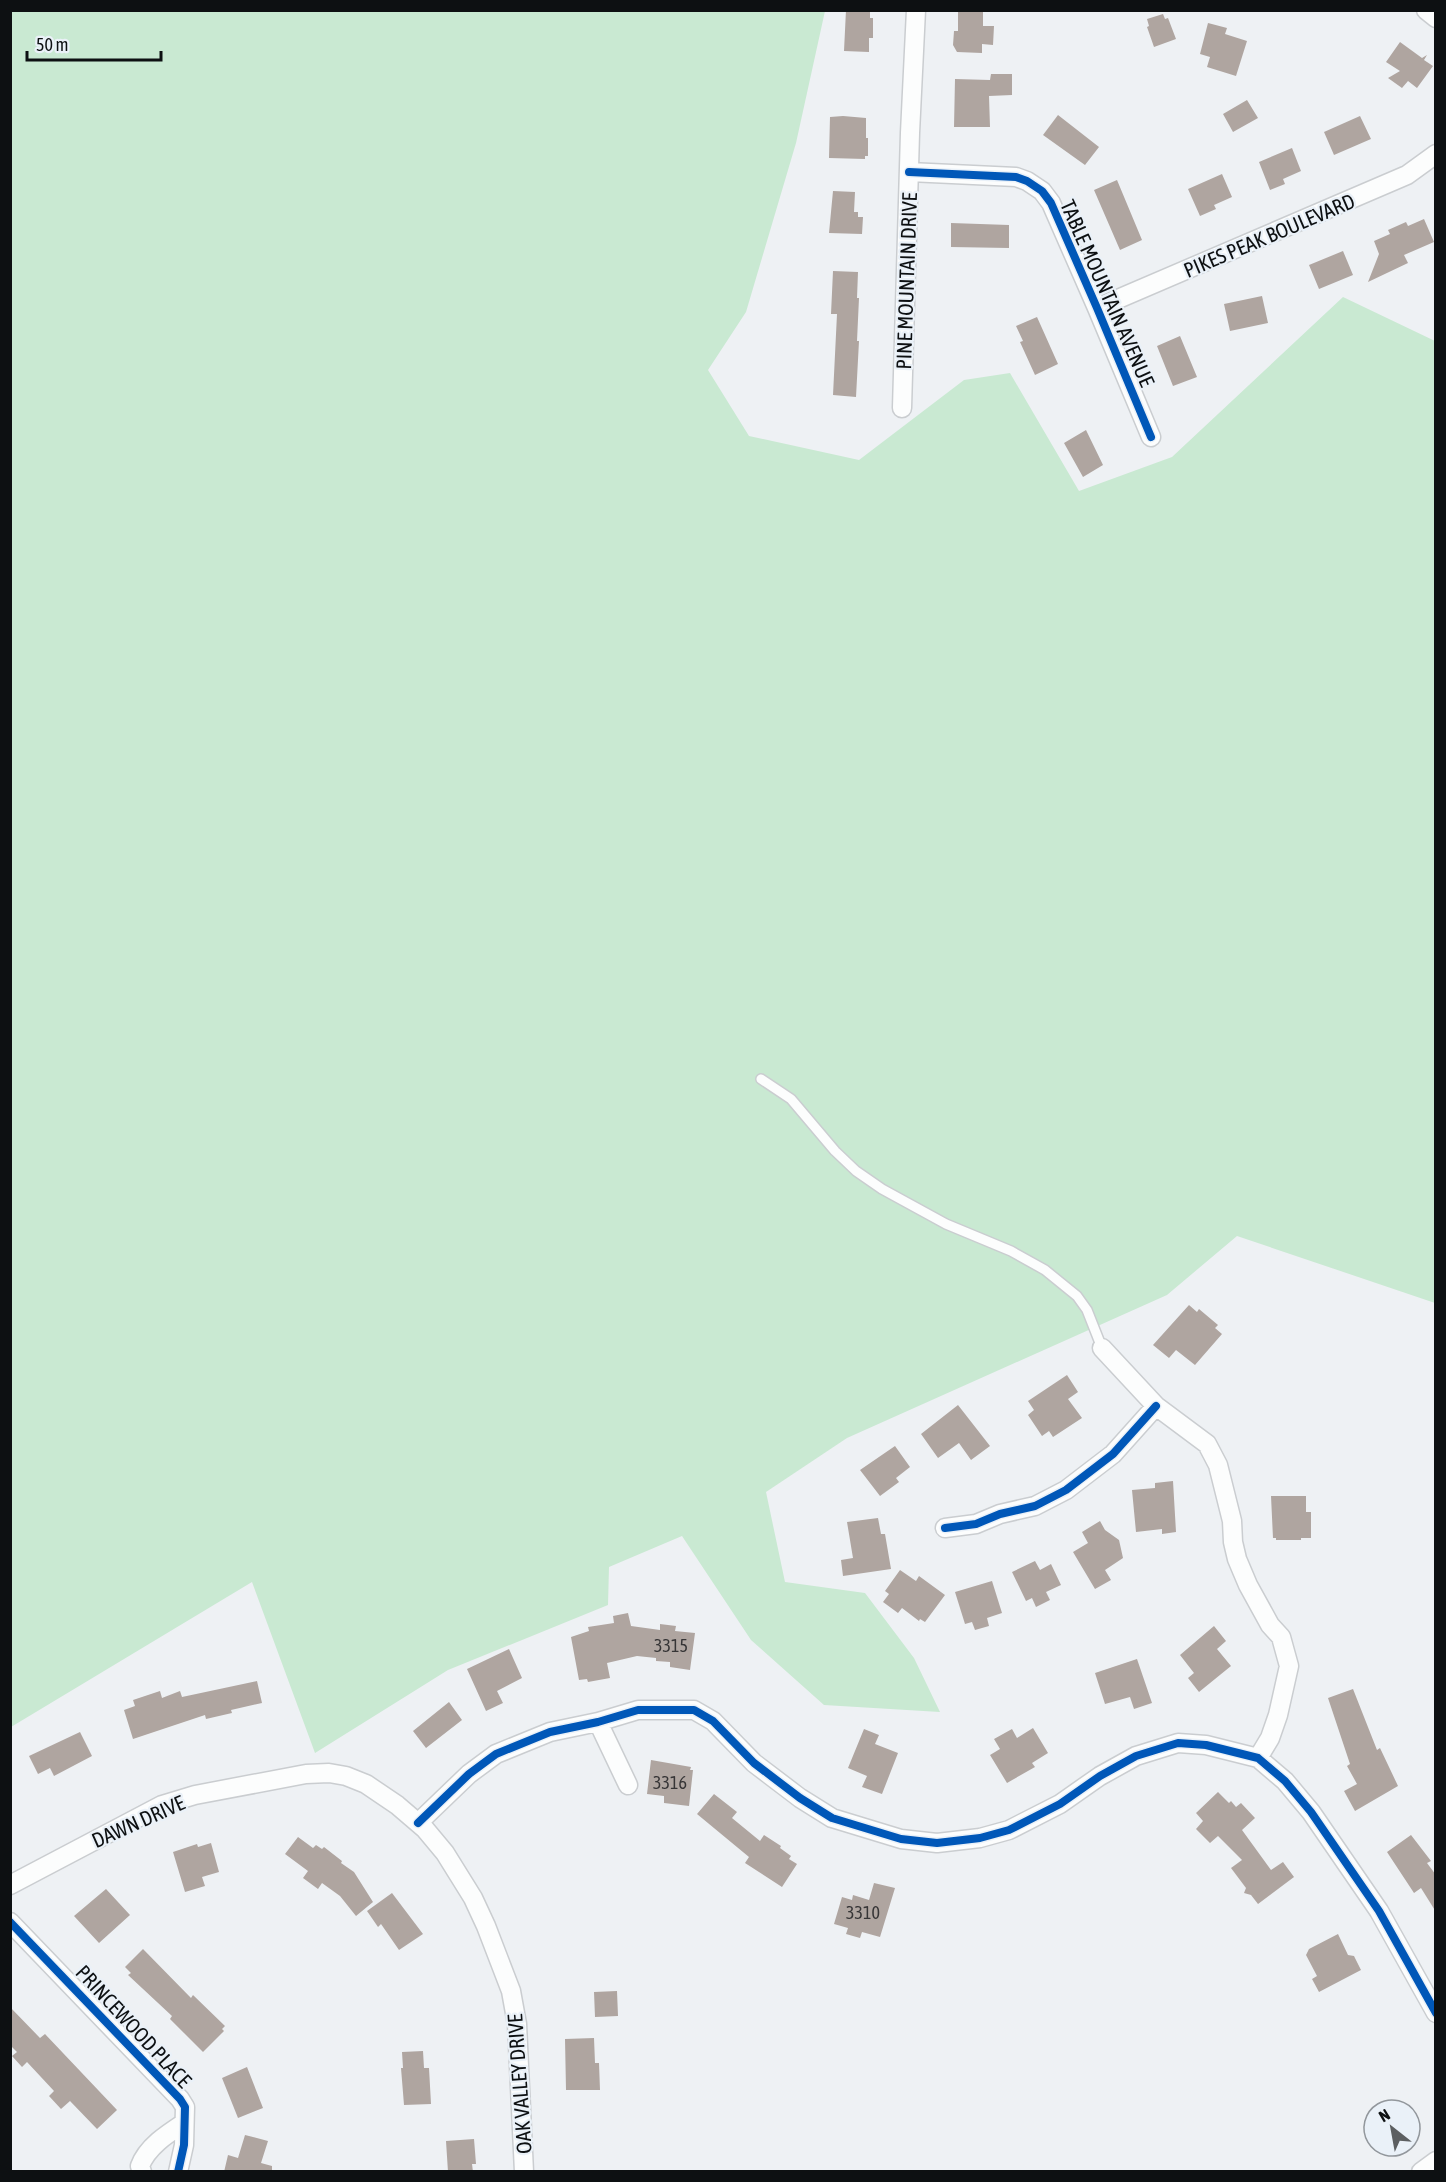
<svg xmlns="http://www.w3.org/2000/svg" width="1446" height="2182" font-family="'Asap Condensed',sans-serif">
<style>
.green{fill:#c9e9d2}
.building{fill:#afa5a0}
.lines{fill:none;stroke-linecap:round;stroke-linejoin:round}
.service-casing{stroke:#cacdd0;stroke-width:12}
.minor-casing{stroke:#cacdd0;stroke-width:21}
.service{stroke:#fcfdfd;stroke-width:9}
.minor{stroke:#fcfdfd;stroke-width:18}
.cycleway-casing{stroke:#eaf1f8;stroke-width:11}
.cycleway{stroke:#0057b8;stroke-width:8}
.labels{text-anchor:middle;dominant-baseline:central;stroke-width:4.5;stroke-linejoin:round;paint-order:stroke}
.number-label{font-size:18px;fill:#363536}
.street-label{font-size:21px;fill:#0d1012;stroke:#eaf1f8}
</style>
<rect width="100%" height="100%" fill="#eef1f4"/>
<path class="green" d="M11,11H825L796,143L746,312L708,370L749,436L859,460L964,380L1010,373L1079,491L1172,457L1343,297L1435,341V1303L1237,1236L1167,1295L847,1438L766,1492L785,1582L865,1593L914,1658L940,1712L824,1705L751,1640L682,1536L609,1567L608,1605L448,1670L315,1753L252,1582L11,1727Z"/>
<path class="building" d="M846,10H870V18H873V38H869V52L844,51Z
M958,10L983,11V26H994L993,45L982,44V53L957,52L953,45L954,31H958Z
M1163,14L1165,19L1168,18L1176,39L1154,47L1147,27L1149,26L1147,19Z
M1208,23L1227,28L1225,34L1247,41L1236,76L1207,67L1210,57L1200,54Z
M1400,42L1422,58L1427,55L1424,60L1433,66L1417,88L1408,81L1402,88L1388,78L1400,71L1386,62Z
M991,74H1012V95L989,96L990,127H954L955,79L990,80Z
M1247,100L1258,118L1233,132L1223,114Z
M1058,115L1099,147L1085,165L1043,135Z
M843,116L866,118V138H868V156H865V159L829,158L830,117Z
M1360,116L1371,139L1334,155L1324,132Z
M1292,148L1301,171L1283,179L1285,184L1270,190L1259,162Z
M1222,174L1232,197L1214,205L1216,209L1200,216L1188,189Z
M1117,180L1142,240L1120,250L1094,190Z
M833,191L855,192L854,212H858V217H863L862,234L829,233Z
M1424,219L1434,242L1404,255L1408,263L1368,282L1379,254L1374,241L1390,234L1388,230L1406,222L1408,226Z
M951,223L1009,225V248L951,247Z
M1343,251L1353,275L1319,289L1309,265Z
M833,271L858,272L857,298H859L857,341H859L856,397L833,395L837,314H831Z
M1262,296L1268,323L1230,331L1224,304Z
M1037,317L1058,364L1035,375L1020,342L1023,341L1016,326Z
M1180,336L1197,377L1173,386L1157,346Z
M1086,430L1103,465L1083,477L1064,443Z
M1189,1305L1197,1312L1199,1309L1218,1325L1215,1328L1222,1334L1195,1365L1176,1350L1169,1358L1153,1345Z
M1067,1375L1078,1392L1068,1399L1082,1418L1053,1437L1049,1431L1042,1436L1028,1415L1034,1410L1028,1401Z
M958,1405L990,1446L971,1460L959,1443L938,1458L921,1434Z
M895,1446L910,1467L896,1478L899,1482L880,1496L860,1470Z
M1173,1481L1176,1532L1162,1534V1529L1136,1532L1132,1490L1155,1488V1483Z
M1271,1496H1306V1512H1311V1538H1301V1540H1276V1538H1273Z
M878,1518L881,1534H885L891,1569L843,1576L841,1560L853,1558L847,1522Z
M1100,1521L1105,1530L1119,1540L1123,1558L1105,1570L1111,1580L1095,1589L1073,1552L1088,1543L1082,1532Z
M1035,1561L1040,1570L1051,1564L1061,1585L1046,1592L1050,1600L1036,1607L1032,1598L1026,1601L1012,1572Z
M900,1570L916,1581L919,1576L945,1595L925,1622L920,1619L919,1621L902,1608L898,1613L883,1602L889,1594L885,1591Z
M992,1581L1002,1613L987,1618L989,1626L975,1630L972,1622L965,1624L955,1592Z
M628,1613L631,1626L660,1630V1624L676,1626L675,1631L695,1633L690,1670L670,1667V1662L656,1661V1658L637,1656L607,1663L610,1678L588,1682L587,1679L579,1680L571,1637L589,1631L588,1627L614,1623L613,1616Z
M1214,1626L1226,1641L1217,1649L1231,1666L1199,1692L1188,1678L1194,1673L1180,1655Z
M509,1649L522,1678L497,1691L503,1703L486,1711L467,1669Z
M1137,1659L1152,1703L1134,1709L1130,1697L1105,1704L1095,1673Z
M257,1681L262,1703L231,1710L232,1713L206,1719L205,1715L133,1739L124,1710L135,1706L133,1700L160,1691L162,1698L180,1691L182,1697Z
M1353,1689L1377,1750L1380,1748L1398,1786L1355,1811L1344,1791L1357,1784L1347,1766L1350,1764L1328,1698Z
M449,1702L462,1720L426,1748L413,1731Z
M1033,1728L1048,1753L1032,1763L1035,1767L1007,1783L990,1755L1000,1749L994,1739L1012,1729L1017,1738Z
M864,1729L879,1735L875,1744L898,1753L882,1794L862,1787L867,1776L848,1768Z
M80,1732L92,1756L54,1776L50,1768L38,1774L29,1756Z
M651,1760L691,1767L690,1770H693L689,1806L664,1803V1796L647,1794Z
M1218,1792L1229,1803L1231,1801L1236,1807L1241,1803L1255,1818L1242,1830L1271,1870L1283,1862L1294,1877L1258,1904L1251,1895L1244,1893L1246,1888L1231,1868L1242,1860L1218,1836L1210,1843L1196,1829L1203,1821L1196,1813Z
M714,1794L737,1812L732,1818L760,1841L764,1835L781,1846L780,1848L791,1856L789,1859L797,1864L782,1887L745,1863L749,1857L697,1814Z
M1411,1835L1431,1861L1427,1863L1436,1875V1912L1421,1888L1414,1893L1387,1852Z
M298,1837L313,1848L316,1845L322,1849L324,1847L342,1861L341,1863L354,1872L373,1902L356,1916L340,1896L322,1883L318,1889L303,1878L308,1871L285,1854Z
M211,1843L219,1872L202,1877L205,1886L185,1892L173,1852L197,1844L198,1847Z
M874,1883L895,1888L880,1937L862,1932L860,1938L846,1934L848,1928L834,1924L842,1897L852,1900L853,1895L869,1900Z
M106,1889L130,1915L99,1943L74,1916Z
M392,1893L423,1934L399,1950L381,1924L378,1927L367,1911Z
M1338,1934L1348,1955L1354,1956L1361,1970L1319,1992L1312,1979L1317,1976L1306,1955L1309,1949Z
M143,1949L191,1998L193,1995L225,2026L222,2029L224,2031L203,2052L170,2019L172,2016L128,1975L131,1973L125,1967Z
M617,1991L618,2016L595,2017L594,1992Z
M10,2007L40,2038L45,2034L117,2110L97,2129L70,2101L61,2109L49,2096L54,2091L27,2062L22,2067L12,2056L17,2052L10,2045Z
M594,2038L595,2063H599L600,2090H566L565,2039Z
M423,2051L424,2068H429L431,2104L404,2105L401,2068H403L402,2052Z
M247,2067L263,2108L238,2118L222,2078Z
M245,2135L268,2141L261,2163L272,2166V2172H224L228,2155L238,2158Z
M474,2139L476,2164H472L473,2172H448L446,2141Z"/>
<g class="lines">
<defs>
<path id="service" d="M761,1079L791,1099L835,1151L856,1171L882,1189L946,1224L1011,1251L1045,1270L1077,1296L1087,1310L1102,1348"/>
<path id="minor" d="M1426,10L1436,18
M909,172L1016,177L1027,181L1042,191L1051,203L1097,308L1151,437
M1097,308L1407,175L1436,154
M902,408L910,133L916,10
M1102,1348L1156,1406L1207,1444L1218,1465L1232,1521L1233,1542L1237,1559L1248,1585L1270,1625L1281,1637L1289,1666L1278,1715L1270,1738L1258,1758
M945,1528L976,1524L1000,1514L1035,1506L1066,1490L1113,1454L1156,1406
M598,1722L628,1785
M418,1823L469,1774L496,1754L550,1732L598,1722L638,1710H694L713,1721L754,1763L800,1798L832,1818L901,1839L937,1843L980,1838L1009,1830L1060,1804L1100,1776L1136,1756L1178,1743L1206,1745L1258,1758L1285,1781L1311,1812L1379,1911L1436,2013
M10,1885L162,1805L195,1795L306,1774L329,1773L346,1776L366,1784L397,1805L425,1829L445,1853L473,1898L486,1926L511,1991L517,2024L524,2172
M10,1922L180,2099L185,2107L184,2145L178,2172
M142,2172L140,2166C147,2147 167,2134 184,2123
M1421,2172L1436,2161"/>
</defs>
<use href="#service" class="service-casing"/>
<use href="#minor" class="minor-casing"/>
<use href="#service" class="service"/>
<use href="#minor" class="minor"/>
<defs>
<path id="cycleway" d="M909,172L1016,177L1027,181L1042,191L1051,203L1097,308L1151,437
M945,1528L976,1524L1000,1514L1035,1506L1066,1490L1113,1454L1156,1406
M418,1823L469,1774L496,1754L550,1732L598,1722L638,1710H694L713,1721L754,1763L800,1798L832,1818L901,1839L937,1843L980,1838L1009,1830L1060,1804L1100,1776L1136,1756L1178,1743L1206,1745L1258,1758L1285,1781L1311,1812L1379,1911L1436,2013
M10,1922L180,2099L185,2107L184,2145L178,2172"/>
</defs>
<use href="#cycleway" class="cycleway-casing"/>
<use href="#cycleway" class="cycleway"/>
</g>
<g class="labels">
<g class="number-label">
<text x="671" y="1645">3315</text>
<text x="670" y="1782">3316</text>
<text x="863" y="1912">3310</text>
</g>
<g class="street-label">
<text transform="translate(1269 235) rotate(-23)">PIKES PEAK BOULEVARD</text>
<text transform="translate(906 281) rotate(-88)">PINE MOUNTAIN DRIVE</text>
<text transform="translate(1108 293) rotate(66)">TABLE MOUNTAIN AVENUE</text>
<text transform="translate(138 1821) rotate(-24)">DAWN DRIVE</text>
<text transform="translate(134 2026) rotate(47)">PRINCEWOOD PLACE</text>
<text transform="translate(519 2084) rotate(-94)">OAK VALLEY DRIVE</text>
</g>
</g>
<rect width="1446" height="2182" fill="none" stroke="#0d1012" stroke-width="24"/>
<g transform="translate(1392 2128) rotate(329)"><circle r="28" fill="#eaf1f8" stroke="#92979c" stroke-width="1.5"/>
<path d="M0-4.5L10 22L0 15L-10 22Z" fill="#5c5f61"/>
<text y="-9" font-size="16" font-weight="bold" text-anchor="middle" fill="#0d1012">N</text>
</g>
<path d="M27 51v9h134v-9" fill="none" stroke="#0d1012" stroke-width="3"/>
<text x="36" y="51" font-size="18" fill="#0d1012" stroke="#eaf1f8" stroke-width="4.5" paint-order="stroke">50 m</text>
</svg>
